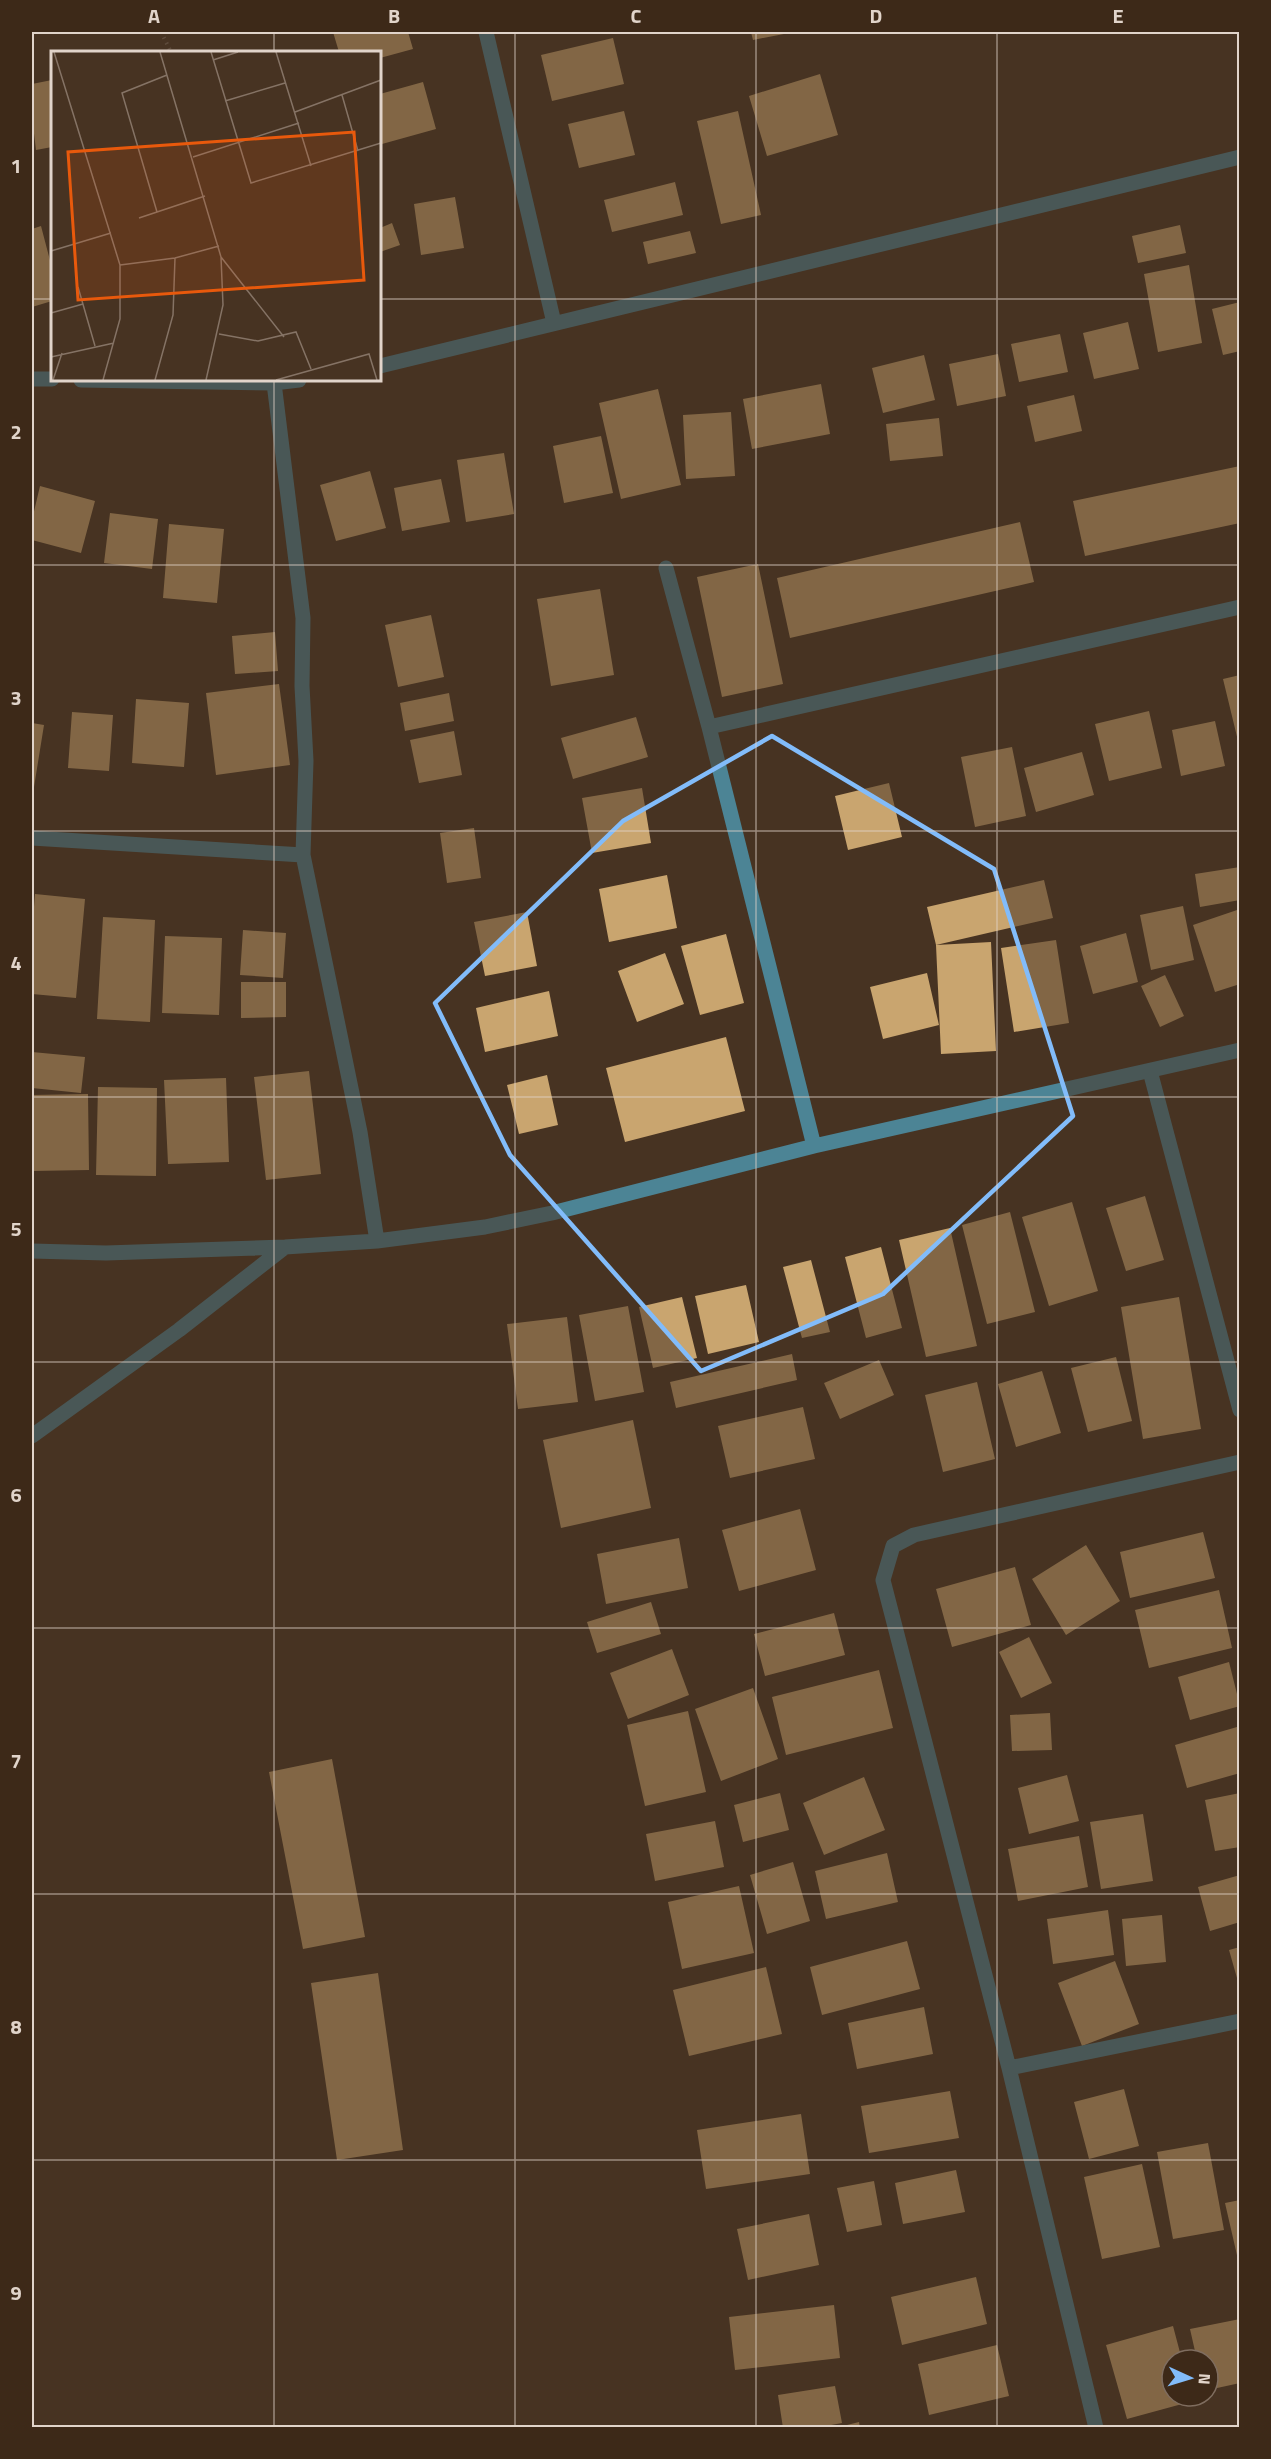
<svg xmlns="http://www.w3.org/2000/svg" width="1271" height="2459" font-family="'Titillium Web',sans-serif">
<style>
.building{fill:#c9a56f}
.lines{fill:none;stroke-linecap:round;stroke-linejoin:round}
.path{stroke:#7a695a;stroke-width:4;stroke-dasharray:1.5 4.5;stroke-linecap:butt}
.minor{stroke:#4c8495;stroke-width:15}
.marked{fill:none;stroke:#82bcfa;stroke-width:4.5;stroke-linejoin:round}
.grid{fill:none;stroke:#e1d4ca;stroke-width:1.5;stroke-opacity:0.55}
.inset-road{fill:none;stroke:#857365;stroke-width:1.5}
.view{fill:#e8590c;fill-opacity:0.15;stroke:#e8590c;stroke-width:3}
.inset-edge{fill:none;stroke:#e1d4ca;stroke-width:3}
.neatline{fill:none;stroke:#e1d4ca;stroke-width:2}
.grid-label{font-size:20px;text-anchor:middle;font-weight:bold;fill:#e1d4ca}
</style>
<rect width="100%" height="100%" fill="#473322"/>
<path class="building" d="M333,32H408L413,49L380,58V52H339Z
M751,32H789V33L753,40Z
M613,38L624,84L552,101L541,55Z
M820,74L838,135L767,156L749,96Z
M52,80V147L36,150L32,117V84Z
M423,82L436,129L382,144L380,94Z
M624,111L635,155L579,168L568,124Z
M738,111L761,215L721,224L697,121Z
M675,182L683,215L612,232L604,200Z
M455,197L464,248L421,255L414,204Z
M392,223L400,245L380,252V228Z
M1180,225L1186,253L1138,263L1132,236Z
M41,226L52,268V301L32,307V229Z
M690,231L696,253L648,264L643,242Z
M1189,265L1202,343L1158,352L1144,274Z
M1240,302V351L1223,355L1212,309Z
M1128,322L1139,369L1094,379L1083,333Z
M1060,334L1068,372L1019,382L1011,344Z
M998,354L1006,396L957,406L949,364Z
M924,355L935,400L883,413L872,368Z
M821,384L830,434L752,449L743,399Z
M658,389L681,485L621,499L599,403Z
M1074,395L1082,431L1035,442L1027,406Z
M731,412L735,476L686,479L683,415Z
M939,418L943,456L890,461L886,424Z
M601,436L613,493L564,503L553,446Z
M504,453L514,514L466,522L457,460Z
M1240,466V523L1085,556L1073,501Z
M370,471L386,528L336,541L320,485Z
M441,479L450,522L402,531L394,488Z
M40,486L95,501L81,553L32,540V520Z
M110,513L158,519L152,569L104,563Z
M1020,522L1034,582L790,638L777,578Z
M169,524L224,529L217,603L163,598Z
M758,564L783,684L722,697L697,577Z
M600,589L614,675L551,686L537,599Z
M431,615L444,677L398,687L385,625Z
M275,632L278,671L235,674L232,636Z
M1240,675V745H1239L1223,679Z
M279,684L290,765L216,775L206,693Z
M449,693L454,721L405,731L400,703Z
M136,699L189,703L184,767L132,763Z
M1149,711L1162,768L1109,781L1095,724Z
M72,712L113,715L109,771L68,768Z
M636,717L648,757L573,779L561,738Z
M1215,721L1225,766L1181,776L1172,730Z
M32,723L44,725L34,787H32Z
M454,731L462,775L419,783L410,740Z
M1012,747L1026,816L975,827L961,757Z
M1082,752L1094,795L1036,812L1024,768Z
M889,783L902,837L848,850L835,796Z
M642,788L651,843L592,853L582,798Z
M474,828L481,878L447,883L440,833Z
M1240,867V900L1200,907L1195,874Z
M667,875L677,928L609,942L599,889Z
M1044,880L1053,918L936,945L927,907Z
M35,894L85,899L76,998L32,994V932Z
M1183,906L1194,960L1151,970L1140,915Z
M1240,909V984L1215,992L1193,925Z
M527,912L537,966L485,976L474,922Z
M103,917L155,920L150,1022L97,1019Z
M243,930L286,933L283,978L240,975Z
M1126,933L1138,982L1093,994L1080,946Z
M726,934L744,1003L700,1015L681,946Z
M165,936L222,938L219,1015L162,1013Z
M1056,940L1069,1023L1014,1032L1001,948Z
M991,942L996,1051L941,1054L936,945Z
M665,953L684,1004L637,1022L618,971Z
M927,973L939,1025L883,1039L870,987Z
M1165,975L1184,1016L1160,1027L1141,986Z
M241,982H286V1017L241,1018Z
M549,991L558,1036L485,1052L476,1008Z
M726,1037L745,1111L625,1142L606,1068Z
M32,1052L85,1057L81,1093L32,1088Z
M309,1071L321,1174L266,1180L254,1077Z
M547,1075L558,1125L519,1134L507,1085Z
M226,1078L229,1162L168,1164L164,1080Z
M98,1087L157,1088L156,1176L96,1175Z
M88,1094L89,1170L32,1171V1095Z
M1145,1196L1164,1260L1126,1271L1106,1208Z
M1072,1202L1098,1291L1049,1306L1022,1217Z
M1010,1212L1035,1312L987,1324L962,1225Z
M950,1228L977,1346L926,1357L899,1240Z
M881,1247L902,1328L866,1338L845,1257Z
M811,1260L830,1332L802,1338L783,1267Z
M746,1285L759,1342L708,1354L695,1296Z
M682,1297L697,1358L653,1368L639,1307Z
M1179,1297L1201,1429L1143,1439L1121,1307Z
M628,1306L644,1392L595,1401L579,1315Z
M567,1317L578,1402L518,1409L507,1324Z
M792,1354L797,1380L676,1408L670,1382Z
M1116,1357L1132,1421L1088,1432L1071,1368Z
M879,1360L894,1395L840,1419L824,1383Z
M1042,1371L1061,1433L1016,1447L998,1384Z
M977,1382L995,1459L943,1472L925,1395Z
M803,1407L815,1459L730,1478L718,1426Z
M633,1420L651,1508L561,1528L543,1440Z
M800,1509L816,1570L739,1591L722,1530Z
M1203,1532L1215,1578L1130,1598L1120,1552Z
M679,1538L688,1588L606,1604L597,1554Z
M1086,1545L1120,1601L1066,1635L1032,1579Z
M1015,1567L1031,1625L952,1647L936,1589Z
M1219,1590L1232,1648L1149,1668L1135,1610Z
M651,1602L661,1634L597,1653L587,1622Z
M834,1613L845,1655L765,1676L754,1634Z
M1029,1637L1052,1683L1021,1698L999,1652Z
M672,1649L689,1695L628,1719L610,1673Z
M1229,1662L1240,1706L1190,1720L1178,1677Z
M879,1670L893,1728L786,1755L772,1697Z
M753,1688L778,1759L721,1781L695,1709Z
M688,1711L706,1792L645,1806L627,1725Z
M1050,1713L1052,1750L1012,1751L1010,1715Z
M1237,1727L1240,1737V1773L1187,1788L1175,1745Z
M332,1759L365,1937L303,1949L269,1772Z
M1067,1775L1079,1821L1029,1834L1018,1788Z
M864,1777L885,1830L824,1855L803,1803Z
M780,1793L789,1830L743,1842L734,1805Z
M1240,1793V1847L1215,1851L1205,1800Z
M1143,1814L1153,1881L1101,1889L1090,1822Z
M715,1821L724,1867L655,1881L646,1834Z
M1079,1836L1088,1887L1018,1901L1008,1849Z
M887,1853L898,1902L826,1919L815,1871Z
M793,1862L810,1921L767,1934L750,1875Z
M1240,1875V1922L1210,1931L1198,1887Z
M739,1886L754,1953L682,1969L668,1902Z
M1108,1910L1114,1955L1053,1964L1047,1919Z
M1162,1915L1166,1962L1126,1966L1122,1919Z
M907,1941L920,1989L822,2015L810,1967Z
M1240,1947V1985H1239L1229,1950Z
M1115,1961L1139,2024L1082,2046L1058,1983Z
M766,1967L782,2034L689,2056L673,1990Z
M378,1973L403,2150L337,2160L311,1983Z
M924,2007L933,2054L857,2069L848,2023Z
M1124,2089L1139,2146L1089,2159L1074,2102Z
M950,2091L959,2138L869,2153L861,2106Z
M801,2114L810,2174L706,2189L697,2130Z
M1208,2143L1224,2230L1173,2239L1157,2152Z
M1142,2164L1160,2247L1102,2259L1084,2177Z
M956,2170L965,2212L903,2224L895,2183Z
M874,2181L882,2225L847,2232L837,2188Z
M1240,2200V2264H1239L1225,2203Z
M809,2214L819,2265L748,2280L737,2229Z
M976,2277L987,2324L902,2345L891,2297Z
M834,2305L840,2358L735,2370L729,2317Z
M1240,2319V2383L1208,2390V2360H1197L1190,2329Z
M1173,2326L1182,2360H1172V2396H1192L1193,2401L1127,2419L1106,2345Z
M997,2345L1009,2396L929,2415L918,2364Z
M835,2386L842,2423L815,2428H783L778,2395Z
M859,2422L860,2428H839V2427Z"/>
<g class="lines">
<path class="path" d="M161,32L171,52"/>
<path class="minor" d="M486,32L554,323
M380,366L1240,157
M32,379H52
M81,380L274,383L299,380
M274,383L303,618L302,686L306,761L303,855L360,1132L377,1241
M666,568L709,727L814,1146
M709,727L1240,607
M32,838L303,855
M1150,1071L1240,1410
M32,1251L106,1253L285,1247L377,1241L485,1227L552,1213L814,1146L1240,1050
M32,1436L179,1330L285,1247
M1009,2068L1240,2021
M1096,2428L1009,2068L883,1580L893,1546L914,1535L1240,1462"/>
</g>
<path d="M0 0H1271V2459H0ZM772,736L994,869L1073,1116L883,1294L701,1371L510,1155L435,1003L623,821Z" fill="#473322" fill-opacity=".55" fill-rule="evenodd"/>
<path class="marked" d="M772,736L994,869L1073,1116L883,1294L701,1371L510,1155L435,1003L623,821Z"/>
<path class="grid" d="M274,32V52M515,32V2428M756,32V2428M997,32V2428M32,299H52M380,299H1240M274,380V2428M32,565H1240M32,831H1240M32,1097H1240M32,1362H1240M32,1628H1240M32,1894H1240M32,2160H1240"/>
<g transform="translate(51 51)">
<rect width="330" height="330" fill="#473322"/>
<path class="inset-road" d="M3,1L69,214V268L52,329M109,1L170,206L172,254L155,329M160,1L200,132L330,92M225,1L260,115M162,9L187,1M291,44L307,100M174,50L234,32M244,61L330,29M142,106L248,72M106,161L71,42L116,24M88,167L154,145M0,200L60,182M170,206L233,286M69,214L124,207L168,195M27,236L44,295M0,262L32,253M168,283L207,290L245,281L260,318M0,306L63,292M2,329L11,302M104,329L122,264L124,207M225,329L318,303L326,329"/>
<path class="view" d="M303,81L313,229L27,249L17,101Z"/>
<rect width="330" height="330" class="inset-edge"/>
</g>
<rect width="1271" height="2459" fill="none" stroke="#3d2918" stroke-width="66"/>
<g transform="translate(1190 2378) rotate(94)"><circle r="28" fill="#3d2918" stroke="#7f6d5f" stroke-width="1.5"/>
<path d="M0-4.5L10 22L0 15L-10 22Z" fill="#82bcfa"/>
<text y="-9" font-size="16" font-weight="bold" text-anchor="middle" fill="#e1d4ca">N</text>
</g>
<rect x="33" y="33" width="1205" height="2393" class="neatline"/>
<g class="grid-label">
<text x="154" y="23">A</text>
<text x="394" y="23">B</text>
<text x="636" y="23">C</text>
<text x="876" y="23">D</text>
<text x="1118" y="23">E</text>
<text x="16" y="173">1</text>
<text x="16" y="439">2</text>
<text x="16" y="705">3</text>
<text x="16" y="970">4</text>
<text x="16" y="1236">5</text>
<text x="16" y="1502">6</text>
<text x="16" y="1768">7</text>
<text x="16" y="2034">8</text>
<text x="16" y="2300">9</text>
</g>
</svg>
